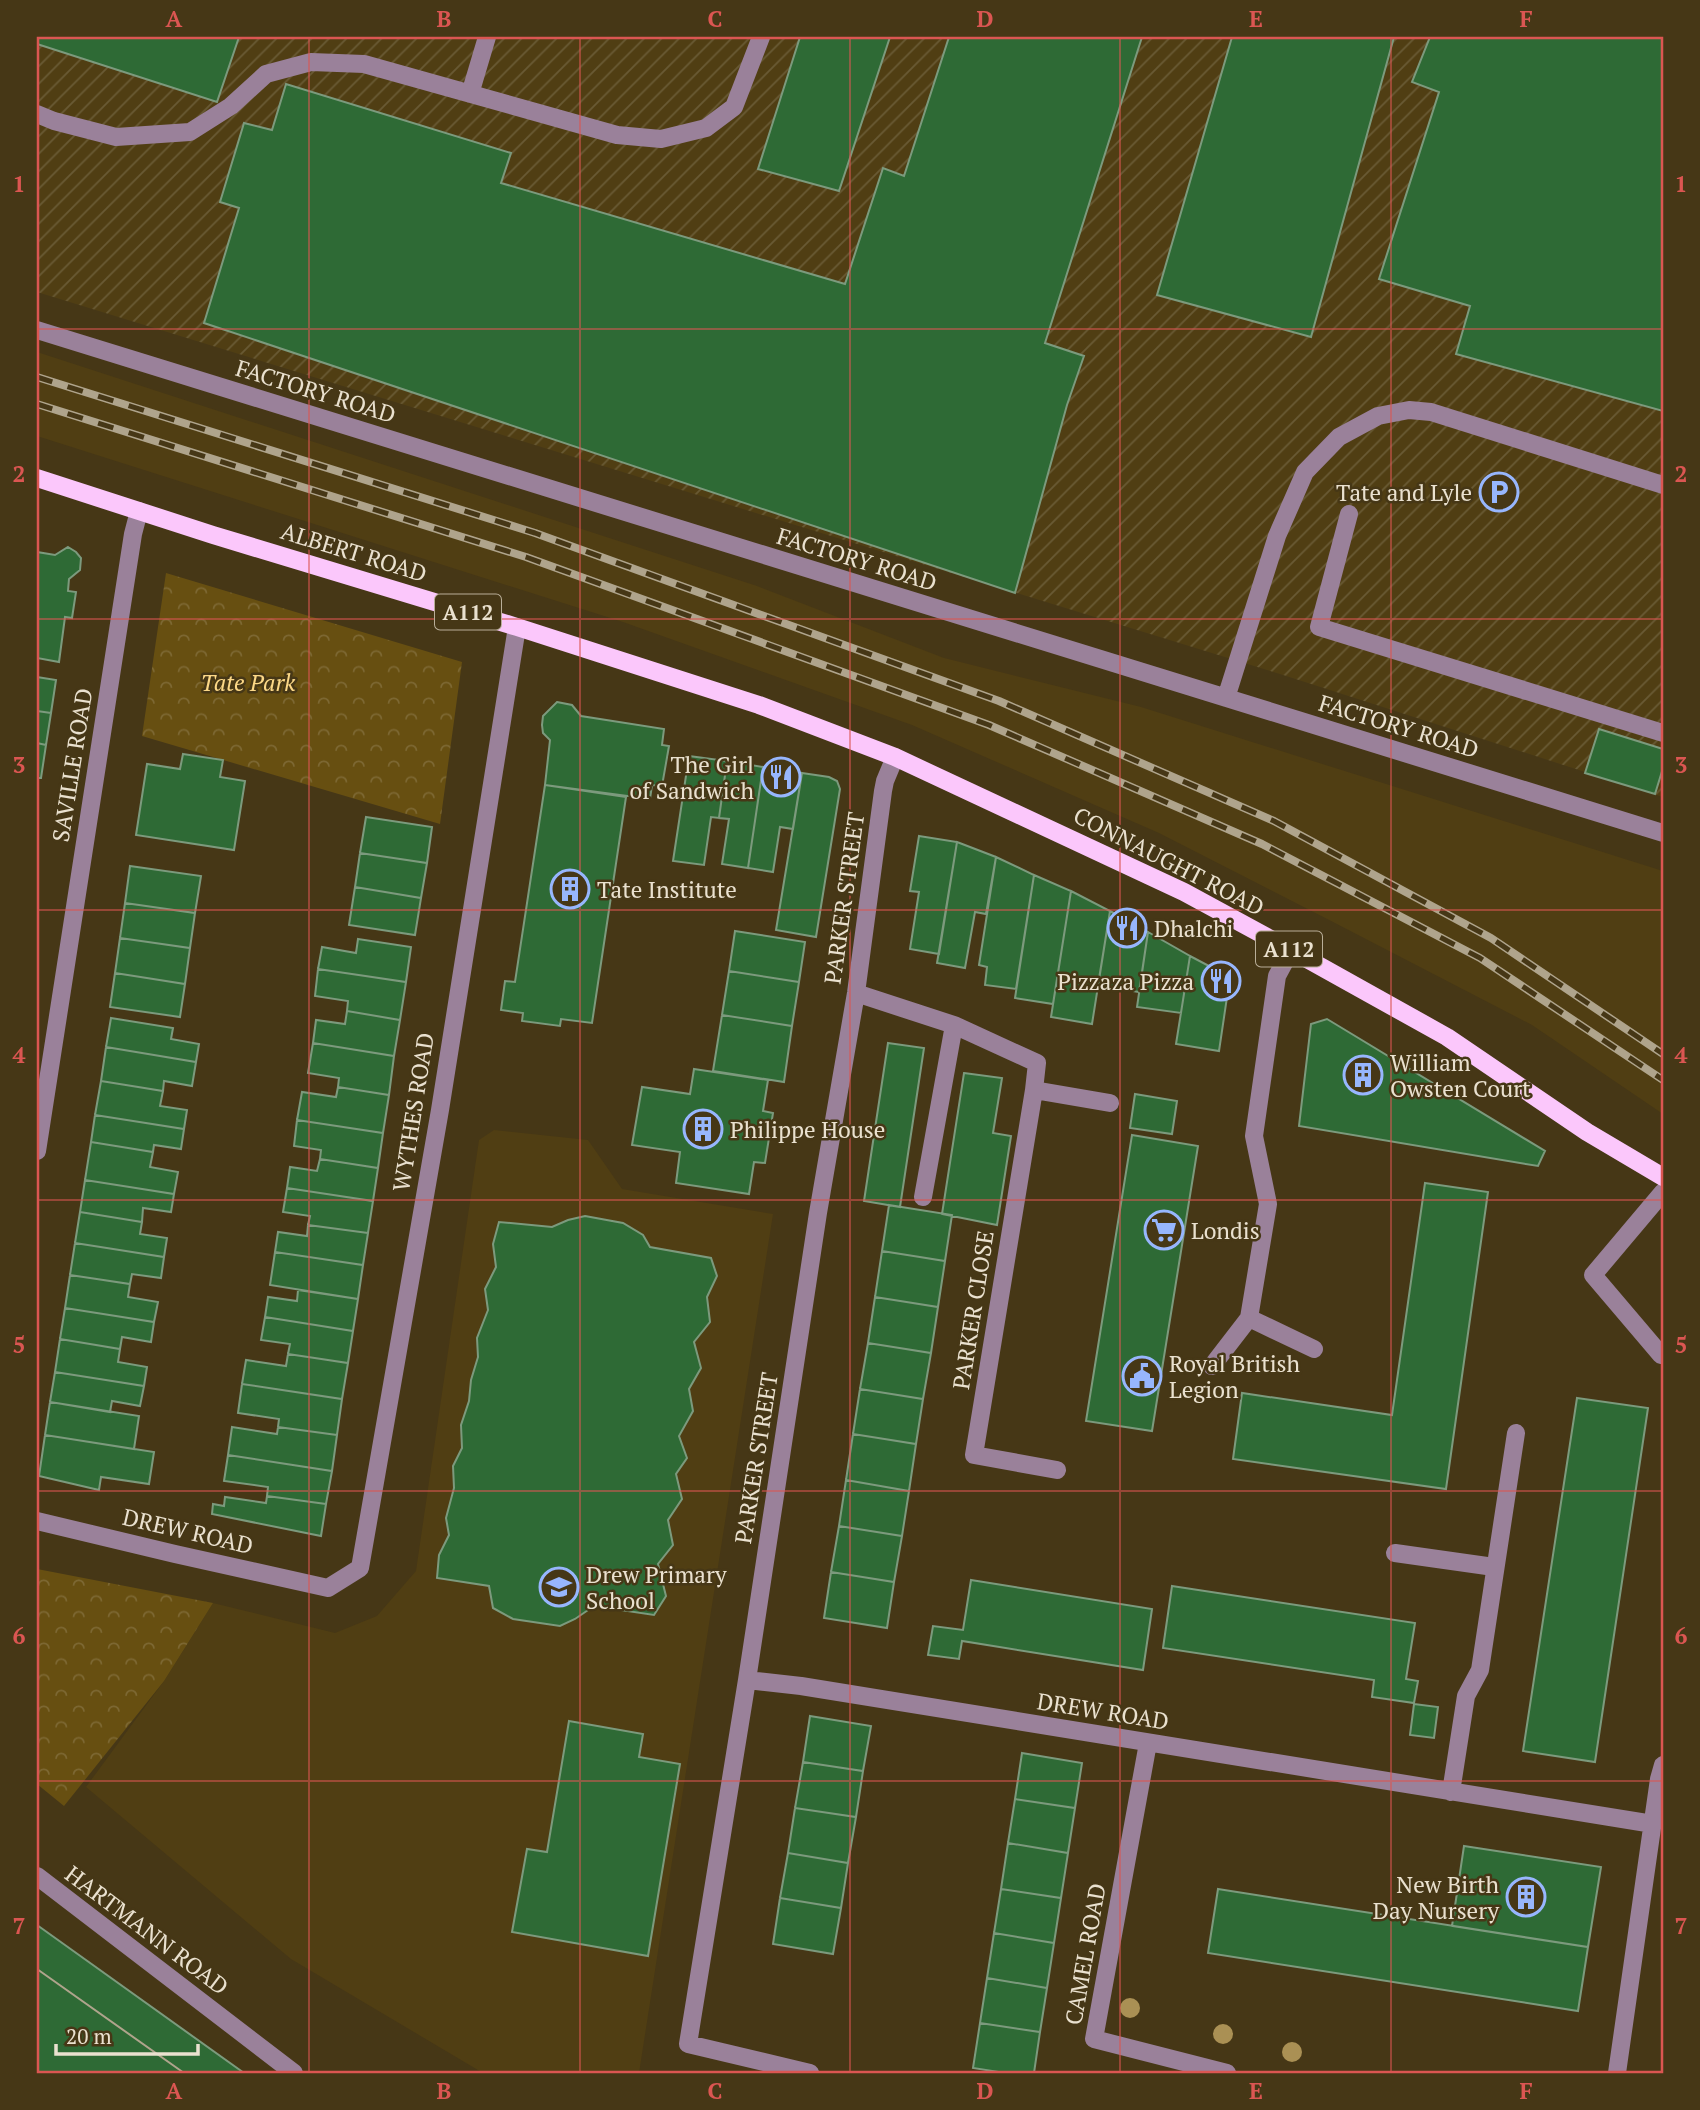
<svg xmlns="http://www.w3.org/2000/svg" width="1700" height="2110" font-family="'PT Serif',serif">
<style>
.built{fill:#503e13}
.industrial{fill:url(#industrial-furrows)}
.park{fill:url(#park-crowns)}
.building{fill:#2e6a35;stroke:#7c9a7d;stroke-width:2}
.lines{fill:none;stroke-linecap:round;stroke-linejoin:round}
.minor{stroke:#9a819a;stroke-width:18}
.major{stroke:#fbc7fb;stroke-width:18}
.tram{stroke:#afa48c;stroke-width:2}
.rail-casing{stroke:#afa48c;stroke-width:8}
.rail{stroke:#463716;stroke-width:5;stroke-dasharray:16;stroke-linecap:butt}
.tree{fill:#aa9054}
.grid{fill:none;stroke:#db5652;stroke-width:2;stroke-opacity:0.55}
.labels{text-anchor:middle;dominant-baseline:central;stroke-width:5;stroke-linejoin:round;paint-order:stroke}
.shield{fill:#463716;stroke:#b9ae98;stroke-width:2}
.shield-label{font-size:21px;font-weight:bold;fill:#eae1cf}
.street-label{font-size:23px;fill:#eae1cf;stroke:#463716}
.poi-label{font-size:23px;fill:#eae1cf;stroke:#463716;text-anchor:start}
.park-label{font-size:23px;font-style:italic;fill:#fcd887;stroke:#463716}
.neatline{fill:none;stroke:#db5652;stroke-width:2.5}
.grid-label{font-size:23px;text-anchor:middle;font-weight:bold;fill:#db5652}
</style>
<defs>
<pattern id="industrial-furrows" width="10" height="10" patternUnits="userSpaceOnUse" patternTransform="scale(1.75)"><rect width="10" height="10" fill="#503e13"/><path d="M-1 1l2-2M0 10L10 0M9 11l2-2" fill="none" stroke="#695a34"/></pattern>
<pattern id="park-crowns" width="20" height="18" patternUnits="userSpaceOnUse" patternTransform="scale(1.75)"><rect width="20" height="18" fill="#674f11"/><path d="M2 6a3 3 0 1 1 6 0M12 15a3 3 0 1 1 6 0" fill="none" stroke="#7d6833"/></pattern>
</defs>
<rect width="100%" height="100%" fill="#463716"/>
<path class="built" d="M37,352L757,586L944,658L1141,707L1663,871V1114L1532,1025L1335,923L1159,833L912,725L623,622L37,436Z
M494,1130L588,1140L622,1189L773,1214L639,2073H483L291,1959L86,1787L164,1681L213,1603L335,1633L377,1616L416,1571L479,1140Z"/>
<path class="industrial" d="M37,37H1663V797L1280,674L37,292Z"/>
<path class="park" d="M166,573L462,662L440,824L142,736Z
M37,1569L213,1603L164,1681L64,1806L37,1784Z"/>
<path class="building" d="M37,37H239L217,102L37,44Z
M800,37H890L839,191L758,169Z
M949,37H1142L1045,343L1084,356L1067,405L1015,593L204,323L239,208L220,202L244,123L272,130L286,84L511,153L501,183L845,284L883,168L904,176Z
M1232,37H1394L1311,337L1157,295Z
M1430,37H1663V411L1456,354L1470,306L1379,279L1439,92L1412,82Z
M68,547L76,552L81,558L80,570L69,579L68,591L76,592L72,618L65,617L59,662L37,658V552L55,555Z
M37,677L56,680L51,713L37,711Z
M557,702L572,705L581,716L664,729L662,745L669,746L662,786L652,785L650,799L545,785L550,740L543,733L542,725L543,716Z
M37,711L51,713L46,745L37,743Z
M1599,729L1663,749V768L1655,794L1585,773Z
M37,743L46,745L41,778H37Z
M183,754L223,760L220,777L245,781L234,850L136,835L147,764L180,769Z
M689,756L727,761L719,818L711,817L704,865L673,861Z
M727,761L763,767L748,868L722,864L729,819L719,818Z
M763,767L802,773L793,829L780,827L773,872L748,868Z
M802,773L829,777L837,781L840,789L816,937L776,930Z
M545,785L626,797L592,1023L561,1019L560,1026L522,1021L523,1013L501,1010L505,981L515,982Z
M366,817L432,827L427,863L360,853Z
M919,836L957,842L939,954L910,949L919,892L910,891Z
M957,842L996,857L986,914L975,912L965,968L937,963Z
M360,853L427,863L421,898L355,887Z
M996,857L1034,875L1016,989L985,985L987,967L979,965Z
M130,866L201,876L195,913L125,903Z
M1034,875L1071,891L1053,1004L1015,998Z
M355,887L421,898L415,935L349,925Z
M1071,891L1110,911L1092,1024L1051,1017Z
M125,903L195,913L190,948L120,938Z
M1110,911L1148,932L1139,992L1098,985Z
M735,931L805,942L799,982L729,971Z
M1148,932L1190,956L1181,1013L1137,1007Z
M120,938L190,948L185,984L115,973Z
M358,939L411,947L406,982L318,969L322,947L356,953Z
M1190,956L1230,977L1219,1051L1176,1044Z
M318,969L406,982L400,1020L347,1011L348,1001L315,996Z
M729,971L799,982L792,1026L722,1015Z
M115,973L185,984L180,1017L110,1007Z
M347,1011L400,1020L394,1056L313,1043L316,1020L345,1024Z
M722,1015L792,1026L784,1082L713,1071Z
M111,1018L173,1028L171,1039L199,1044L196,1062L106,1047Z
M1327,1019L1545,1151L1538,1166L1299,1126L1311,1024Z
M313,1043L394,1056L389,1095L338,1087L339,1078L308,1073Z
M888,1043L924,1048L900,1207L864,1201Z
M106,1047L196,1062L192,1086L164,1081L163,1091L101,1081Z
M694,1069L768,1080L763,1111L773,1113L765,1163L754,1162L749,1194L676,1183L680,1152L632,1145L642,1087L690,1094Z
M964,1073L1002,1078L993,1133L1011,1136L997,1225L942,1214Z
M101,1081L163,1091L160,1106L187,1110L184,1129L95,1115Z
M338,1087L389,1095L383,1133L297,1120L302,1092L336,1097Z
M1135,1094L1177,1101L1172,1134L1130,1128Z
M95,1115L184,1129L181,1149L154,1145L153,1152L91,1142Z
M297,1120L383,1133L378,1168L320,1159L321,1150L294,1146Z
M1132,1135L1198,1146L1152,1431L1086,1421Z
M91,1142L153,1152L150,1167L178,1172L174,1194L85,1180Z
M320,1159L378,1168L373,1201L287,1188L290,1167L317,1171Z
M85,1180L174,1194L171,1212L143,1208L142,1222L80,1212Z
M1425,1183L1488,1192L1446,1489L1233,1459L1242,1393L1392,1415Z
M287,1188L373,1201L368,1233L308,1225L310,1216L283,1212Z
M889,1205L952,1215L945,1261L882,1251Z
M80,1212L142,1222L140,1234L167,1238L164,1257L75,1243Z
M585,1216L623,1223L643,1235L650,1247L711,1258L717,1276L707,1297L710,1322L694,1342L701,1368L689,1389L693,1411L679,1436L687,1458L676,1474L682,1499L668,1520L673,1545L658,1564L666,1596L654,1615L594,1606L575,1619L560,1626L513,1619L493,1608L489,1586L437,1578L439,1555L449,1535L446,1518L454,1488L453,1466L462,1448L461,1425L469,1401L471,1380L478,1357L477,1338L488,1310L485,1289L496,1267L493,1244L499,1222L552,1227L568,1220Z
M308,1225L368,1233L363,1265L275,1252L278,1232L307,1236Z
M75,1243L164,1257L161,1278L132,1274L130,1284L70,1275Z
M882,1251L945,1261L938,1307L875,1297Z
M275,1252L363,1265L358,1299L270,1285Z
M70,1275L130,1284L128,1297L158,1302L154,1322L65,1308Z
M298,1290L358,1299L353,1331L265,1317L268,1297L297,1301Z
M875,1297L938,1307L931,1353L868,1343Z
M65,1308L154,1322L151,1342L122,1337L120,1349L60,1339Z
M265,1317L353,1331L348,1363L288,1354L290,1344L261,1340Z
M60,1339L120,1349L118,1362L147,1367L144,1386L55,1372Z
M868,1343L931,1353L923,1399L860,1389Z
M288,1354L348,1363L342,1399L242,1384L246,1360L286,1366Z
M55,1372L144,1386L140,1406L112,1401L110,1412L50,1402Z
M242,1384L342,1399L337,1435L278,1427L279,1419L238,1413Z
M860,1389L923,1399L916,1444L853,1434Z
M1577,1398L1648,1408L1595,1762L1523,1751Z
M50,1402L139,1416L134,1449L45,1435Z
M232,1427L277,1434L278,1427L337,1435L332,1471L228,1455Z
M853,1434L916,1444L909,1491L846,1480Z
M45,1435L154,1452L149,1484L101,1477L99,1490L39,1476Z
M228,1455L332,1471L326,1504L267,1496L268,1487L224,1481Z
M846,1480L909,1491L902,1536L839,1526Z
M267,1496L326,1504L321,1536L212,1514L213,1504L224,1506L225,1497L266,1503Z
M839,1526L902,1536L894,1582L831,1572Z
M831,1572L894,1582L887,1628L824,1618Z
M971,1580L1152,1609L1143,1670L962,1641L959,1659L928,1655L933,1626L963,1630Z
M1172,1586L1415,1623L1406,1679L1418,1681L1414,1703L1372,1697L1374,1680L1163,1648Z
M1414,1704L1438,1707L1434,1738L1410,1735Z
M810,1716L871,1726L863,1771L803,1762Z
M569,1721L643,1734L639,1757L680,1764L648,1956L512,1932L527,1849L547,1852Z
M1022,1753L1082,1763L1075,1808L1015,1799Z
M803,1762L863,1771L856,1817L795,1808Z
M1015,1799L1075,1808L1068,1853L1008,1843Z
M795,1808L856,1817L848,1863L788,1853Z
M1008,1843L1068,1853L1061,1898L1001,1889Z
M1464,1846L1601,1867L1588,1947L1452,1926Z
M788,1853L848,1863L841,1908L780,1898Z
M1001,1889L1061,1898L1054,1943L994,1933Z
M1218,1889L1588,1947L1578,2011L1208,1953Z
M780,1898L841,1908L833,1954L773,1944Z
M37,1925L244,2073H37Z
M994,1933L1054,1943L1047,1988L987,1978Z
M987,1978L1047,1988L1040,2032L980,2023Z
M980,2023L1040,2032L1034,2073H1005L973,2068Z"/>
<g class="lines">
<path class="minor" d="M470,94L487,37
M37,114L54,121L116,137L190,132L231,106L266,74L311,62L364,64L617,135L661,139L706,128L734,107L761,37
M37,330L1663,833
M1349,514L1319,627L1663,733
M1226,698L1277,536L1305,472L1339,437L1378,416L1409,410L1431,412L1663,485
M856,993L954,1025L1037,1063L1034,1090L974,1455L1057,1470
M1034,1090L1110,1103
M37,1151L133,534L139,511
M923,1197L954,1025
M1249,1318L1314,1349
M1661,1355L1593,1275L1663,1192
M1212,1366L1249,1318L1268,1204L1254,1136L1277,976L1291,950
M37,1521L175,1554L328,1588L360,1568L440,1110L517,627
M1395,1553L1494,1567
M747,1680L801,1686L1653,1824
M1148,1743L1094,2039L1227,2073
M1451,1792L1466,1696L1480,1670L1516,1433
M37,1876L294,2073
M810,2073L688,2044L747,1680L818,1213L856,993L883,791L885,781L895,757
M1617,2073L1659,1779L1663,1765"/>
<path class="major" d="M37,478L213,535L517,627L759,705L895,757L1184,892L1291,950L1447,1037L1587,1132L1663,1177"/>
<path class="tram" d="M37,1969L184,2073
M37,2072L38,2073"/>
<defs>
<path id="rail" d="M37,377L535,533L999,701L1274,821L1491,938L1663,1054
M37,404L526,557L989,725L1262,844L1480,958L1663,1080"/>
</defs>
<use href="#rail" class="rail-casing"/>
<use href="#rail" class="rail"/>
</g>
<g class="tree">
<circle cx="1130" cy="2008" r="10"/>
<circle cx="1223" cy="2034" r="10"/>
<circle cx="1292" cy="2052" r="10"/>
</g>
<path class="grid" d="M309,37V2073M580,37V2073M850,37V2073M1120,37V2073M1391,37V2073M37,329H1663M37,619H1663M37,910H1663M37,1200H1663M37,1491H1663M37,1781H1663"/>
<defs>
<symbol id="parking-ring" viewBox="-11 -11 22 22"><circle r="9.5" fill="#463716" stroke="#97b6fd" stroke-width="1.5"/><path d="M-3.5-5.5H1a3.5 3.5 0 0 1 0 7H-1V5.5H-3.5ZM-1-3.4V-.6H.8a1.4 1.4 0 0 0 0-2.8Z" fill="#97b6fd"/></symbol>
<symbol id="restaurant-ring" viewBox="-11 -11 22 22"><circle r="9.5" fill="#463716" stroke="#97b6fd" stroke-width="1.5"/><path d="M-5-6h1v4h1v-4h1v4h1v-4h1v5L-1.5 .5V6h-2V.5L-5-1ZM5-6V6H3V1.5H1.5Q1.5-4 5-6Z" fill="#97b6fd"/></symbol>
<symbol id="building-ring" viewBox="-11 -11 22 22"><circle r="9.5" fill="#463716" stroke="#97b6fd" stroke-width="1.5"/><path d="M-4-6H4V6H1V3H-1V6H-4ZM-2.5-4.3h1.7v1.8h-1.7ZM.8-4.3h1.7v1.8H.8ZM-2.5-1h1.7V.8h-1.7ZM.8-1h1.7V.8H.8Z" fill="#97b6fd"/></symbol>
<symbol id="supermarket-ring" viewBox="-11 -11 22 22"><circle r="9.5" fill="#463716" stroke="#97b6fd" stroke-width="1.5"/><path d="M-6-5.5h2.5l.6 2H6L4.5 2H-2.5L-4.4-4H-6ZM-1.5 3.2a1.3 1.3 0 1 0 .1 0ZM3 3.2a1.3 1.3 0 1 0 .1 0Z" fill="#97b6fd"/></symbol>
<symbol id="civic-ring" viewBox="-11 -11 22 22"><circle r="9.5" fill="#463716" stroke="#97b6fd" stroke-width="1.5"/><path d="M-.6-6.5H3V-4.5H.6V-3L4-1V1h2V6H-6V1h2V-1L-.6-3ZM-1.2 2.5V6h2.4V2.5Z" fill="#97b6fd"/></symbol>
<symbol id="school-ring" viewBox="-11 -11 22 22"><circle r="9.5" fill="#463716" stroke="#97b6fd" stroke-width="1.5"/><path d="M0-5L7-2L0 1L-7-2ZM-4 1L0 2.5L4 1V4Q0 6-4 4Z" fill="#97b6fd"/></symbol>
</defs>
<g fill-rule="evenodd">
<use href="#parking-ring" x="1477" y="470" width="44" height="44"/>
<use href="#restaurant-ring" x="759" y="755" width="44" height="44"/>
<use href="#building-ring" x="548" y="867" width="44" height="44"/>
<use href="#restaurant-ring" x="1105" y="906" width="44" height="44"/>
<use href="#restaurant-ring" x="1199" y="959" width="44" height="44"/>
<use href="#building-ring" x="1341" y="1053" width="44" height="44"/>
<use href="#building-ring" x="681" y="1107" width="44" height="44"/>
<use href="#supermarket-ring" x="1142" y="1208" width="44" height="44"/>
<use href="#civic-ring" x="1120" y="1354" width="44" height="44"/>
<use href="#school-ring" x="537" y="1565" width="44" height="44"/>
<use href="#building-ring" x="1504" y="1875" width="44" height="44"/>
</g>
<g class="labels">
<g class="shield">
<rect x="435" y="594.5" width="66" height="35" rx="5"/>
<rect x="1256" y="931.5" width="66" height="35" rx="5"/>
</g>
<g class="shield-label">
<text x="468" y="612">A112</text>
<text x="1289" y="949">A112</text>
</g>
<g class="street-label">
<text transform="translate(316 391) rotate(17)">FACTORY ROAD</text>
<text transform="translate(354 552) rotate(17)">ALBERT ROAD</text>
<text transform="translate(857 559) rotate(17)">FACTORY ROAD</text>
<text transform="translate(1399 726) rotate(17)">FACTORY ROAD</text>
<text transform="translate(72 765) rotate(-81)">SAVILLE ROAD</text>
<text transform="translate(1169 861) rotate(27)">CONNAUGHT ROAD</text>
<text transform="translate(844 898) rotate(-82)">PARKER STREET</text>
<text transform="translate(413 1112) rotate(-81)">WYTHES ROAD</text>
<text transform="translate(973 1310) rotate(-81)">PARKER CLOSE</text>
<text transform="translate(756 1458) rotate(-81)">PARKER STREET</text>
<text transform="translate(188 1531) rotate(13)">DREW ROAD</text>
<text transform="translate(1103 1711) rotate(9)">DREW ROAD</text>
<text transform="translate(147 1930) rotate(37)">HARTMANN ROAD</text>
<text transform="translate(1085 1954) rotate(-80)">CAMEL ROAD</text>
</g>
<g class="poi-label">
<text x="1472" y="492" text-anchor="end">Tate and Lyle</text>
<text x="754" y="764" text-anchor="end">The Girl<tspan x="754" dy="26">of Sandwich</tspan></text>
<text x="597" y="889">Tate Institute</text>
<text x="1154" y="928">Dhalchi</text>
<text x="1194" y="981" text-anchor="end">Pizzaza Pizza</text>
<text x="1390" y="1062">William<tspan x="1390" dy="26">Owsten Court</tspan></text>
<text x="730" y="1129">Philippe House</text>
<text x="1191" y="1230">Londis</text>
<text x="1169" y="1363">Royal British<tspan x="1169" dy="26">Legion</tspan></text>
<text x="586" y="1574">Drew Primary<tspan x="586" dy="26">School</tspan></text>
<text x="1499" y="1884" text-anchor="end">New Birth<tspan x="1499" dy="26">Day Nursery</tspan></text>
</g>
<g class="park-label">
<text x="248" y="682">Tate Park</text>
</g>
</g>
<rect width="1700" height="2110" fill="none" stroke="#463716" stroke-width="77"/>
<path d="M56 2044v10h142v-10" fill="none" stroke="#eae1cf" stroke-width="3.5"/>
<text x="66" y="2044" font-size="21" fill="#eae1cf" stroke="#463716" stroke-width="5" paint-order="stroke">20 m</text>
<rect x="38" y="38" width="1624" height="2034" class="neatline"/>
<g class="grid-label">
<text x="174" y="27">A</text>
<text x="444" y="27">B</text>
<text x="715" y="27">C</text>
<text x="985" y="27">D</text>
<text x="1256" y="27">E</text>
<text x="1526" y="27">F</text>
<text x="19" y="192">1</text>
<text x="1681" y="192">1</text>
<text x="19" y="482">2</text>
<text x="1681" y="482">2</text>
<text x="19" y="773">3</text>
<text x="1681" y="773">3</text>
<text x="19" y="1063">4</text>
<text x="1681" y="1063">4</text>
<text x="19" y="1353">5</text>
<text x="1681" y="1353">5</text>
<text x="19" y="1644">6</text>
<text x="1681" y="1644">6</text>
<text x="19" y="1934">7</text>
<text x="1681" y="1934">7</text>
<text x="174" y="2099">A</text>
<text x="444" y="2099">B</text>
<text x="715" y="2099">C</text>
<text x="985" y="2099">D</text>
<text x="1256" y="2099">E</text>
<text x="1526" y="2099">F</text>
</g>
</svg>
